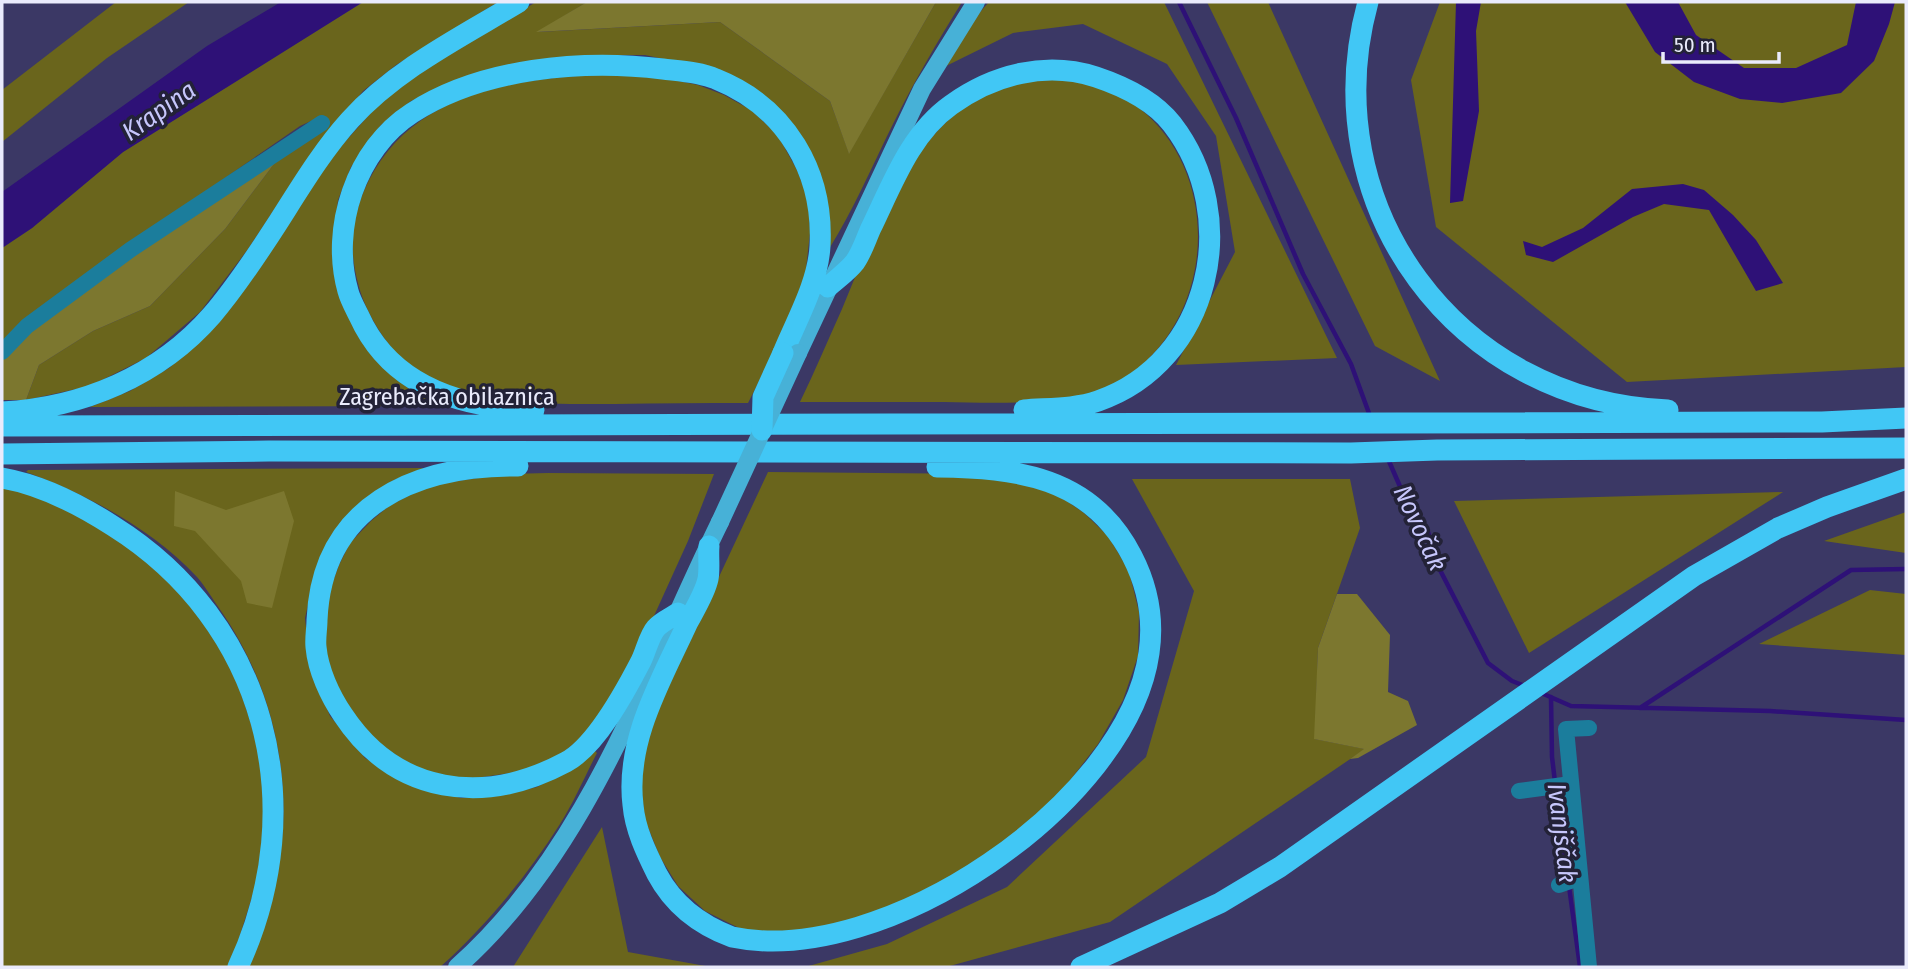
<svg xmlns="http://www.w3.org/2000/svg" width="1908" height="969" font-family="'Fira Sans Condensed',sans-serif">
<style>
.green{fill:#6a651c}
.forest{fill:#7c772f}
.water{fill:#2e1177}
.lines{fill:none;stroke-linecap:round;stroke-linejoin:round}
.stream{stroke:#2e1177;stroke-width:4.5}
.minor{stroke:#1b7d9c;stroke-width:16}
.major{stroke:#47b1d7;stroke-width:18}
.highway{stroke:#41c7f5;stroke-width:21}
.major-bridge{stroke:#47b1d7;stroke-width:18}
.highway-bridge{stroke:#41c7f5;stroke-width:21}
.labels{text-anchor:middle;dominant-baseline:central;stroke-width:7;stroke-linejoin:round;paint-order:stroke}
.street-label{font-size:24px;fill:#eaebfc;stroke:#232237}
.water-label{font-size:26px;font-style:italic;fill:#c6c6fb;stroke:#232237}
</style>
<rect width="100%" height="100%" fill="#3b3865"/>
<path class="green" d="M116,2H189L107,58L2,142V90Z
M363,2H498L396,65L363,91L302,167L248,249L200,312L146,358L90,386L26,400L39,365L93,331L150,306L225,229L280,156L316,130L313,120L300,126L121,250L2,348V248L32,228L123,152Z
M536,2H587L538,32L720,22L830,101L849,153L936,2H962C937,42 914,82 893,124C872,166 854,209 829,249L826,196L811,152L792,123L701,67L645,55H601L553,58L507,65L459,80L411,101L381,125L351,167L338,200L332,248L369,351L412,392L433,401L434,406L90,407L130,391L169,368L203,338L335,153L386,96L423,70Z
M989,2H1164L1337,358L1176,365L1235,252L1216,136L1167,64L1083,24L1013,33L942,68L973,20Z
M1207,2H1268L1440,381L1375,346Z
M1440,2H1906V367L1627,382L1436,227L1411,80Z
M619,74L659,77L698,85L724,95L751,110L777,134L797,170L809,201L810,233L805,278L783,334L748,403C704,403 659,403 615,404C546,404 488,406 423,375C395,361 367,317 359,287C348,248 351,216 369,180C417,87 526,77 619,74Z
M1045,78C1077,80 1113,87 1139,108C1211,165 1216,277 1160,346C1149,359 1136,373 1121,381C1073,407 997,403 944,402C896,402 848,402 800,402C815,371 828,340 842,309C870,241 910,134 979,98C1000,87 1022,83 1045,78Z
M424,468L394,480L362,504L314,578L305,618L310,667L330,716L365,758L414,786L461,798L498,796L537,787L572,768L593,749L597,753C585,776 574,802 560,824C527,876 486,926 440,967H247C261,922 280,876 283,828C287,749 264,672 219,608C212,598 205,586 197,577C151,528 88,495 26,472L28,470Z
M768,472L989,474L1058,495L1084,513L1108,536L1129,571L1139,612L1138,656L1123,700L1098,744L1051,805L993,858L832,936L743,930L705,911L678,886L660,857L645,820L641,785L644,746L660,703Z
M548,473L714,474L688,541L634,660L593,727L564,752L536,769L469,779L439,776L412,766L370,737L337,688L327,657L324,624L328,595L339,565L350,543L371,521L389,506L414,493L437,484L505,474Z
M1132,479H1350L1360,528L1318,648L1315,739L1365,749L1110,922L946,967H805L887,944L1007,887L1146,757L1194,591Z
M2,484L19,489L95,523L174,582L231,663L263,760V862L230,967H2Z
M1783,492L1529,653L1454,501Z
M1906,512V553L1824,541Z
M1870,590L1906,594V655L1759,644Z
M602,827L628,952L711,967H513Z"/>
<path class="forest" d="M587,2H936L849,154L830,101L720,22L536,32Z
M280,156L225,229L150,306L93,331L39,365L26,400H2V358L51,313Z
M175,491L226,510L284,491L294,521L272,608L247,603L241,581L195,531L174,526Z
M1337,594H1357L1390,635L1388,692L1408,701L1417,725L1358,758L1350,759L1364,749L1314,739L1318,648Z"/>
<path class="water" d="M281,2H363L123,152L32,228L2,248V192L207,46Z
M1456,2H1481L1476,31L1479,111L1463,201L1450,203Z
M1625,2H1678L1696,35L1744,68H1796L1847,45L1856,2H1895L1889,24L1874,61L1841,93L1782,103L1740,99L1694,82L1655,52Z
M1683,184L1704,190L1733,215L1756,240L1783,283L1756,291L1709,210L1664,204L1633,217L1553,262L1526,255L1523,241L1542,247L1583,228L1632,189Z"/>
<g class="lines">
<path class="stream" d="M1179,2L1236,118L1303,274L1351,364L1370,416
M1388,459L1402,491L1428,532L1440,570L1488,663L1512,681L1525,686
M1539,692L1571,706L1770,711L1906,720
M1551,697L1552,757L1555,782
M1640,708L1851,570L1906,569
M1556,791L1580,967"/>
<path class="minor" d="M2,352L27,326L130,250L322,123
M1589,728L1566,729L1589,967
M1519,791L1571,784
M1559,885L1579,878"/>
<path class="major" d="M798,353L922,89L976,2
M457,967C588,851 645,675 720,522"/>
<path class="highway" d="M1368,2C1312,206 1457,402 1668,410
M828,287C837,279 848,271 855,262C862,252 866,239 871,228C892,185 910,134 951,105C994,74 1046,61 1096,77C1123,86 1154,101 1172,124C1243,216 1211,362 1098,401C1075,409 1048,408 1024,410
M534,410C462,408 391,387 359,316C355,308 350,299 348,291C330,228 356,149 412,113C481,68 582,59 663,69C680,71 700,72 716,79C786,107 824,172 820,246C818,283 797,319 783,353
M2,412C82,408 159,376 212,315C236,287 257,255 277,224C300,188 322,151 350,120C396,69 461,37 519,2
M2,426L1822,422L1906,418
M2,454L269,451L1351,453L1437,450L1906,448
M518,466C415,465 322,505 317,620C317,629 315,638 316,647C318,670 330,696 343,715C396,795 484,806 566,762C596,746 625,692 641,661C646,651 649,636 656,628C661,622 672,617 678,613
M2,478C42,485 79,504 113,526C266,622 313,805 238,967
M709,546C708,556 710,569 708,579C705,593 695,609 688,622C662,679 625,740 633,805C635,829 646,852 657,874C673,904 700,925 732,937C883,969 1128,803 1149,653C1154,619 1147,585 1132,556C1091,476 1016,468 937,467
M1081,967L1220,903L1280,867L1694,576L1778,528L1827,507L1906,479"/>
<path class="major-bridge" d="M720,522L798,353"/>
<path class="highway-bridge" d="M762,430L763,397L783,353"/>
</g>
<g class="labels">
<g class="street-label">
<text x="447" y="397">Zagrebačka obilaznica</text>
</g>
<g class="water-label">
<text transform="translate(159 111) rotate(-35)">Krapina</text>
<text transform="translate(1420 528) rotate(65)">Novočak</text>
<text transform="translate(1562 833) rotate(83)">Ivanjščak</text>
</g>
</g>
<rect width="1908" height="969" fill="none" stroke="#eaebfc" stroke-width="7"/>
<path d="M1663 52v10h116v-10" fill="none" stroke="#eaebfc" stroke-width="3.5"/>
<text x="1674" y="52" font-size="21" fill="#eaebfc" stroke="#232237" stroke-width="5" paint-order="stroke">50 m</text>
</svg>
